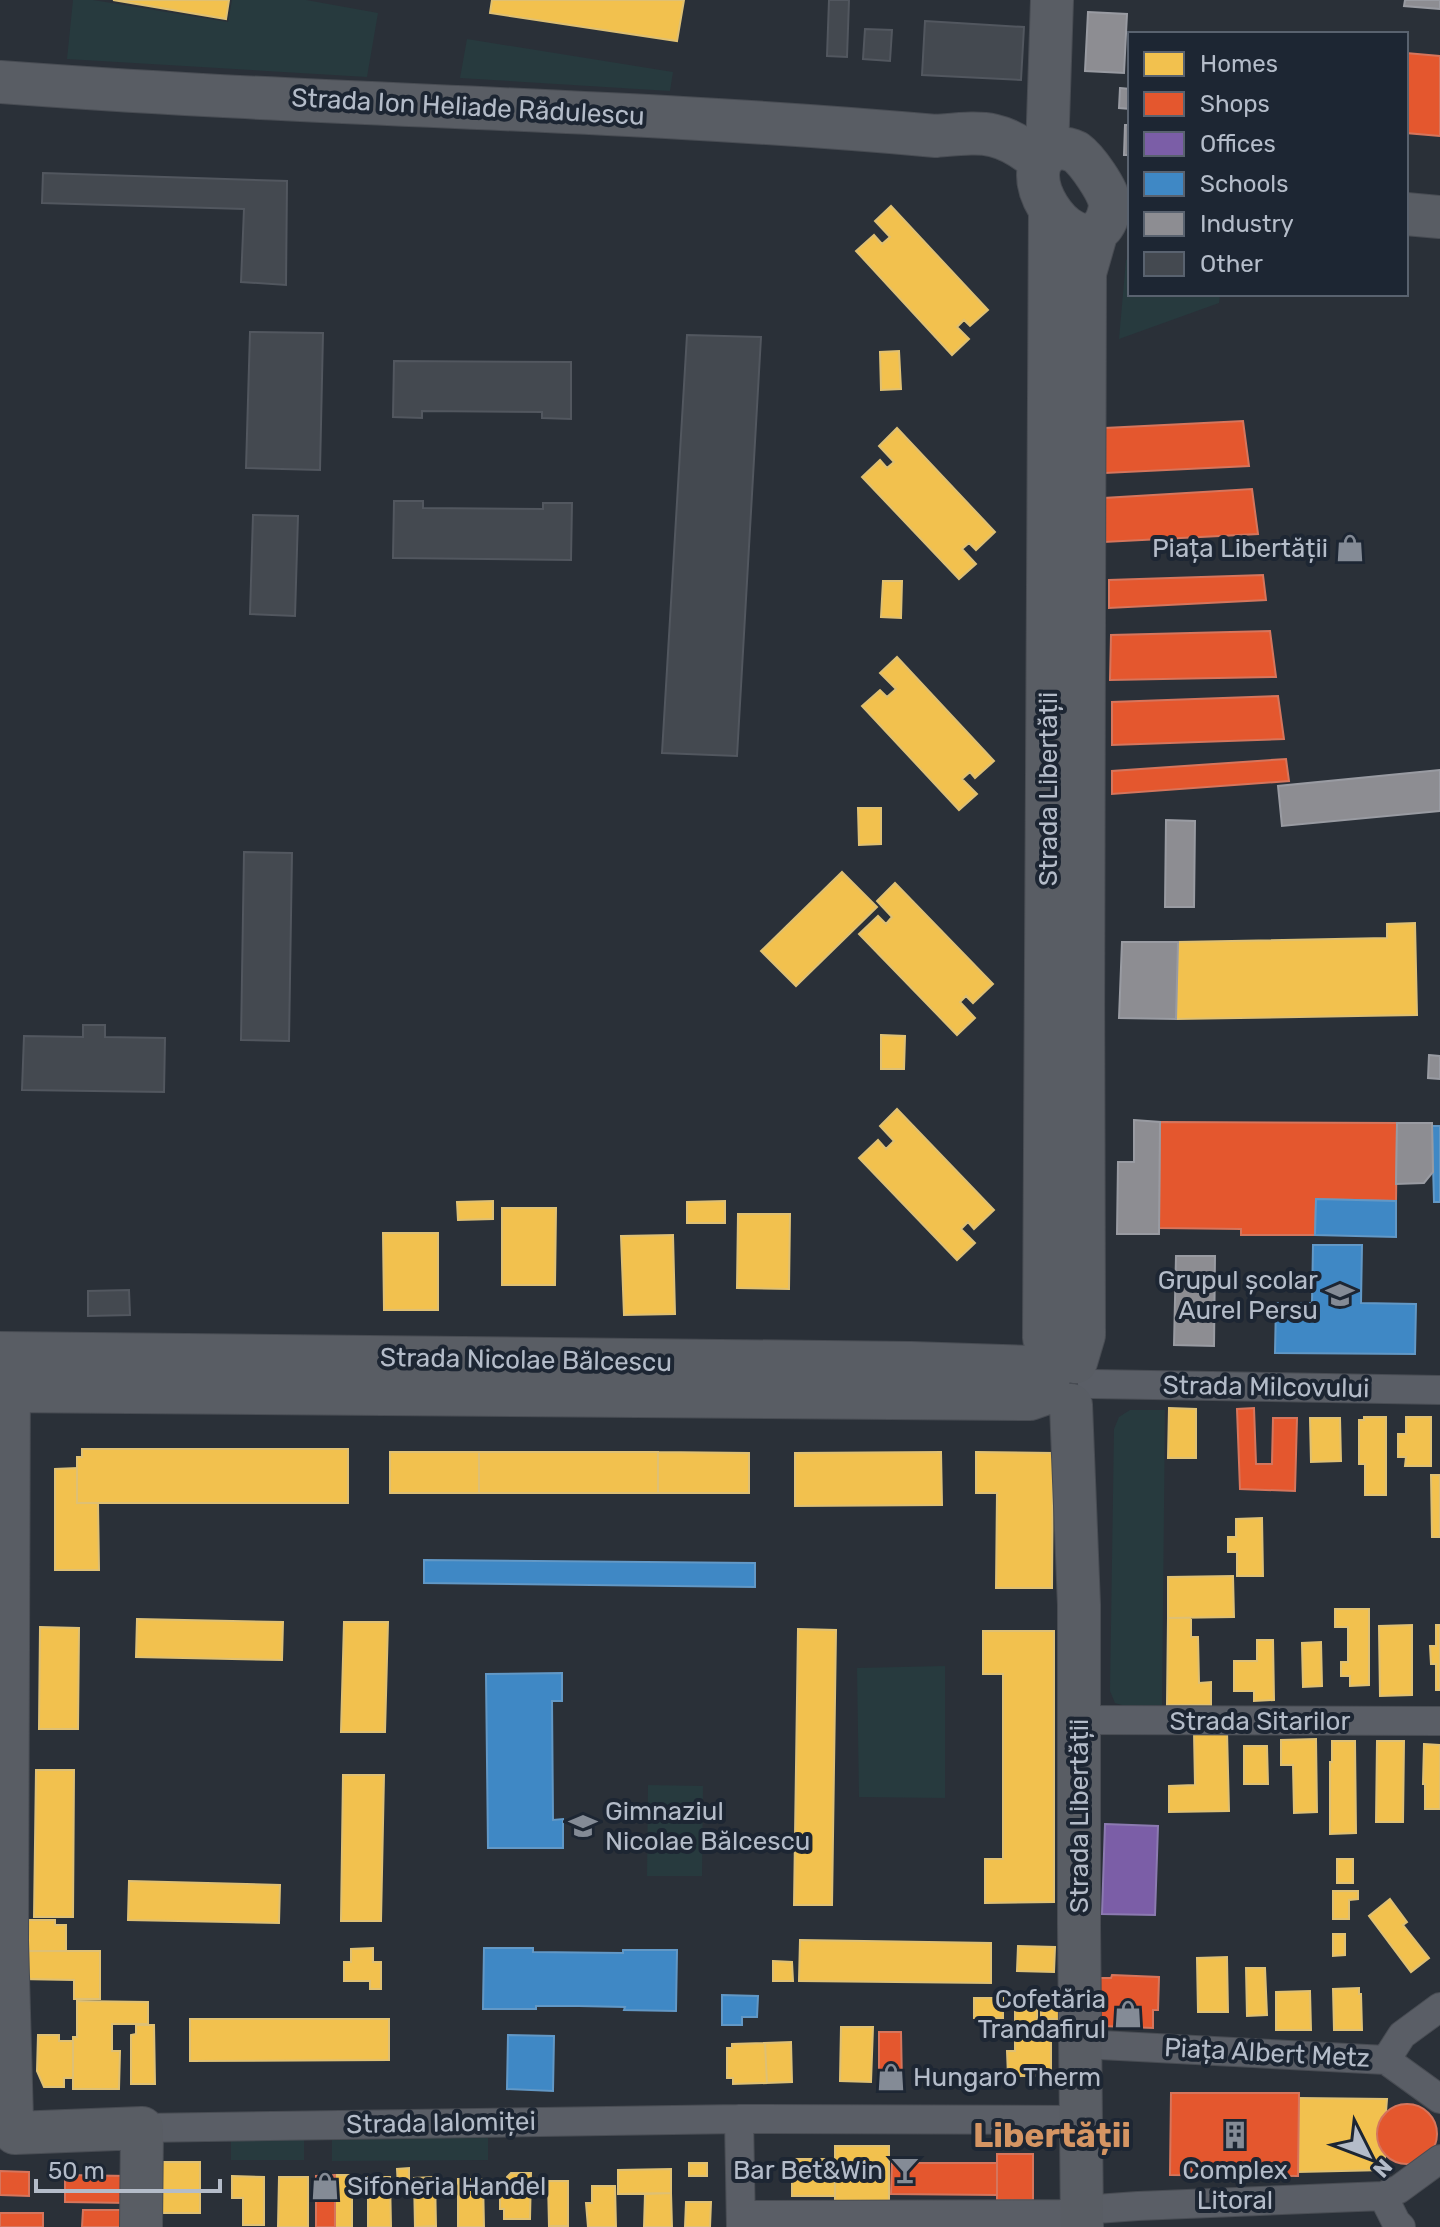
<svg xmlns="http://www.w3.org/2000/svg" width="1440" height="2227" font-family="Rubik,sans-serif">
<style>
.green{fill:#273a3e}
.homes{fill:#f2c14e;stroke:#dfc073;stroke-width:2}
.shops{fill:#e4572e;stroke:#d6755c;stroke-width:2}
.offices{fill:#7b5ea7;stroke:#8c7ab1;stroke-width:2}
.schools{fill:#3f88c5;stroke:#6298c6;stroke-width:2}
.industry{fill:#8d8d92;stroke:#999ba2;stroke-width:2}
.building{fill:#444950;stroke:#52575f;stroke-width:2}
.lines{fill:none;stroke-linecap:round;stroke-linejoin:round}
.street-casing{stroke:#484c53;stroke-width:30}
.secondary-casing{stroke:#484c53;stroke-width:44}
.street{stroke:#5a5e66;stroke-width:28}
.secondary{stroke:#595d64;stroke-width:42}
.labels{text-anchor:middle;dominant-baseline:central;stroke-width:8;stroke-linejoin:round;paint-order:stroke}
.street-label{font-size:26px;fill:#b4bcc9;stroke:#1d2633}
.poi-label{font-size:26px;fill:#b4bcc9;stroke:#1d2633;text-anchor:end}
.district-label{font-size:34px;font-weight:bold;fill:#d59563;stroke:#1d2633}
</style>
<rect width="100%" height="100%" fill="#2a3038"/>
<path class="green" d="M73,0H93L228,22L232,0H306L378,13L367,77L67,59Z
M467,39L673,72L670,91L460,78Z
M1130,257V294H1220L1219,303L1119,339L1126,260Z
M1130,1410H1165L1162,1705L1125,1706L1115,1703L1110,1691L1114,1429L1119,1417Z
M945,1666V1798L859,1797L857,1668Z
M648,1785L703,1786L702,1876H647Z
M488,2135V2160L332,2161V2136Z
M231,2136H304V2160H231Z"/>
<path class="homes" d="M113,0H229L226,19Z
M492,0H684L677,41L490,13Z
M891,206L988,310L970,326L964,320L957,327L969,339L952,355L856,251L874,235L882,244L890,237L875,221Z
M899,351L901,389L881,390L880,352Z
M897,428L995,532L976,550L969,543L962,549L976,564L959,579L862,477L880,460L887,468L894,462L879,446Z
M883,581H902L901,618L881,617Z
M897,657L994,761L975,778L970,772L962,779L977,794L959,810L862,706L880,690L887,697L896,689L880,673Z
M858,808H881V844L859,845Z
M842,872L877,907L796,986L761,951Z
M895,883L993,984L973,1003L966,996L960,1002L975,1018L957,1035L859,934L878,916L886,924L892,917L877,901Z
M1415,923L1417,1015L1176,1019L1178,942L1387,938V924Z
M881,1035L905,1036L904,1069H881Z
M897,1109L994,1210L974,1229L968,1222L961,1229L975,1243L957,1260L859,1158L878,1140L886,1149L894,1141L880,1126Z
M493,1201V1219L458,1220L457,1202Z
M725,1201V1223H687V1202Z
M502,1208H556L555,1285H502Z
M738,1214H790L789,1289L737,1288Z
M383,1233H438V1310H384Z
M673,1235L675,1314L624,1315L621,1236Z
M1169,1408L1196,1409V1458H1168Z
M1364,1417H1386V1495H1365V1464H1359V1420H1364Z
M1406,1417H1431V1466H1405L1406,1457H1398V1434H1406Z
M1310,1418H1340L1341,1461L1311,1462Z
M82,1449H348V1503H77V1457H82Z
M390,1452H479V1493H390Z
M479,1452H658V1493H479Z
M658,1452L749,1453V1493H658Z
M941,1452L942,1505L795,1506V1453Z
M976,1452L1053,1453L1052,1588H996L997,1493H976Z
M77,1468V1503H98L99,1570H55V1469Z
M1431,1475H1440V1537H1432Z
M1262,1518L1263,1576H1237V1552H1228V1537H1236V1519Z
M1233,1576L1234,1617L1168,1618V1577Z
M1335,1609H1369V1685L1350,1686V1676H1341V1662H1348V1627H1335Z
M1168,1618H1191V1637H1198L1199,1683L1211,1682V1705H1167Z
M137,1619L283,1622L282,1660L136,1657Z
M344,1622H388L385,1732H341Z
M1412,1625V1695L1380,1696L1379,1626Z
M1436,1625H1440V1690H1436V1664H1431L1430,1646H1436Z
M40,1627L79,1628L78,1729H39Z
M798,1629L836,1630L832,1905H794Z
M983,1631H1054V1902L985,1903V1859H1003V1674H983Z
M1257,1640H1273L1274,1700L1254,1701V1691H1234V1661H1257Z
M1321,1642L1322,1686L1303,1687L1302,1643Z
M1227,1731L1229,1811L1169,1812V1786L1195,1785L1194,1732Z
M1316,1739L1317,1812L1294,1813L1293,1765H1281V1740Z
M1332,1741H1355L1356,1833L1330,1834V1762H1332Z
M1377,1741H1404L1403,1822H1376Z
M1424,1744L1440,1745V1809H1425V1784H1423Z
M1244,1746H1267L1268,1784H1244Z
M36,1770H74L73,1917H34Z
M343,1775H384L381,1921H341Z
M1337,1859H1353V1883H1337Z
M129,1881L280,1885L279,1923L128,1920Z
M1333,1891H1358V1899L1349,1900V1919H1333Z
M1390,1899L1407,1922L1403,1925L1429,1958L1411,1972L1369,1916Z
M19,1920H55V1925H66V1951H20Z
M1333,1934H1345V1955L1333,1956Z
M800,1940L991,1943V1983L799,1981Z
M1018,1946L1055,1947L1054,1972L1017,1971Z
M373,1948V1962H381V1989H370V1981H344V1962H351V1949Z
M20,1951H100V1999H74V1980L20,1979Z
M1227,1957L1228,2012H1198L1197,1958Z
M773,1961L792,1962L793,1981H773Z
M1246,1968H1265L1267,2015L1247,2016Z
M1359,1988V1994H1361L1362,2030H1334L1333,1989Z
M1310,1991L1311,2030H1276V1992Z
M974,1998H1003V2018H974Z
M77,2001L148,2002V2024H112V2051H120L119,2089H73V2037H77Z
M1037,2009V2025H1051V2076H1008L1007,2051H1015V2010Z
M1041,2009H1060V2019H1041Z
M190,2019H389V2060L190,2061Z
M136,2025H154L155,2084H131V2035L136,2034Z
M841,2027H873L871,2082L840,2081Z
M38,2035H59V2041H73V2078H64V2087H44L37,2071Z
M791,2042L792,2082L767,2083L765,2043Z
M765,2043L767,2083L733,2084V2078H727V2048H732V2044Z
M1299,2098L1387,2099L1386,2112L1380,2122L1377,2133L1379,2145L1385,2155V2170L1298,2172Z
M835,2146H889V2202H835Z
M792,2159H835V2196H792Z
M158,2162H200V2213H158Z
M689,2163H707V2176H689Z
M409,2168V2186L398,2187L397,2169Z
M671,2169V2193L618,2194V2170Z
M511,2173H531L530,2219H504V2209H500V2191L506,2185L507,2177Z
M335,2175H352V2227H335Z
M232,2176L264,2177V2225H243V2198H232Z
M279,2177H308V2227H278Z
M368,2177H390L391,2227H368Z
M435,2177L436,2226L415,2227L414,2178Z
M458,2179H483L484,2227H458Z
M548,2181H568V2226H549Z
M592,2186H615L616,2227H588L586,2203H592Z
M671,2193L672,2227H644L645,2194Z
M686,2202H711L710,2227H685Z"/>
<path class="shops" d="M1406,53L1440,56V136L1406,133Z
M1243,421L1249,466L1105,473V428Z
M1252,489L1258,534L1104,542V498Z
M1263,575L1266,600L1109,608V580Z
M1270,631L1276,677L1110,680L1111,635Z
M1278,696L1284,739L1112,745V702Z
M1286,759L1289,781L1112,794V771Z
M1160,1122L1397,1123L1396,1201L1316,1199L1315,1235H1241V1229L1159,1228Z
M1254,1408L1256,1464H1272L1273,1418H1297L1295,1491L1240,1489L1237,1409Z
M1112,1975L1159,1977L1158,2010H1153V2028L1102,2026L1096,2021V1978H1111Z
M879,2032H901L902,2085H879Z
M1171,2093H1299L1298,2176L1170,2175Z
M1377 2134a30 30 0 1 1 60 0a30 30 0 1 1-60 0Z
M997,2154H1033V2200H997Z
M892,2163H997V2195L891,2194Z
M0,2171L29,2172V2196L0,2195Z
M65,2175L129,2176V2203L65,2202Z
M335,2175V2227H316V2176Z
M83,2210H128V2227H82Z
M0,2213H43V2227H0Z"/>
<path class="offices" d="M1105,1824L1158,1826L1155,1915L1102,1914Z"/>
<path class="schools" d="M1432,1126H1440V1202H1434Z
M1316,1199L1396,1201V1237L1315,1235Z
M1313,1245H1362L1361,1303L1416,1304L1415,1354L1275,1353L1276,1303H1312Z
M424,1560L755,1563V1587L424,1583Z
M562,1673V1701H552L553,1820L563,1819V1848H488L486,1674Z
M484,1948H533V1952L623,1953V1950H677L676,2011L624,2010L625,2007L579,2006H536V2009H483Z
M722,1995L758,1996L757,2017H742V2025H722Z
M508,2035L554,2036L553,2091L507,2089Z"/>
<path class="industry" d="M1405,0H1440V9L1404,6Z
M1088,12L1127,14L1124,73L1085,71Z
M1120,88L1130,89V109L1119,108Z
M1125,125H1130V155H1124Z
M1440,770V811L1282,826L1278,786Z
M1166,820L1195,821L1194,907H1165Z
M1122,942H1178L1176,1019L1119,1018Z
M1429,1055L1440,1056V1079L1428,1078Z
M1134,1120L1160,1122L1159,1234H1117L1118,1162H1134Z
M1397,1123H1432L1433,1172L1424,1183L1396,1184Z
M1176,1256H1215L1214,1346L1174,1345Z"/>
<path class="building" d="M829,0H849L847,57L827,56Z
M925,21L1024,27L1021,80L922,75Z
M865,29L892,30L890,61L863,59Z
M43,173L287,181L286,285L241,282L244,209L42,203Z
M250,332L323,333L320,470L246,468Z
M687,335L761,337L737,756L662,753Z
M394,361L571,362V419L542,418V412L422,411V418L393,417Z
M394,501H423V508L543,509V503H572L571,560L393,558Z
M253,515L298,516L295,616L250,614Z
M244,852L292,853L289,1041L241,1040Z
M83,1025H105V1037L165,1038L164,1092L22,1090L24,1036L83,1037Z
M129,1290L130,1315L88,1316V1291Z"/>
<g class="lines">
<defs>
<path id="street" d="M1092,1384L1440,1390
M1080,1720L1440,1721
M1081,2044L1386,2060L1440,2099
M1386,2060L1402,2035L1440,2007
M739,2119L741,2227
M142,2128L739,2119L1081,2120
M1383,2196L1396,2222L1401,2227
M741,2215L1062,2214L1082,2210L1138,2206L1383,2196L1399,2189L1440,2159"/>
<path id="secondary" d="M0,82C312,106 625,108 936,136C985,132 1000,129 1040,161
M1058,148C1064,148 1070,149 1076,152C1087,160 1108,190 1110,204C1110,211 1107,221 1102,227C1071,263 1005,165 1058,148Z
M1047,152L1052,0
M1050,210L1044,1338L1059,1364
M1406,214L1440,217
M0,1353L911,1363L1031,1367L1050,1375
M9,1361L7,1941L12,2120
M1076,1362L1084,1335C1082,981 1084,627 1085,273L1097,231
M0,1391L1030,1399L1050,1392
M1071,1405L1079,1605V1925L1082,2227
M15,2133L142,2128L141,2227"/>
</defs>
<use href="#street" class="street-casing"/>
<use href="#secondary" class="secondary-casing"/>
<use href="#street" class="street"/>
<use href="#secondary" class="secondary"/>
</g>
<defs>
<symbol id="shop-bare" viewBox="-9 -9 18 18"><path d="M-5-2.5h2.3a2.7 3.5 0 0 1 5.4 0H5L5.5 6h-11ZM-1.5-2.5h3a1.5 2.3 0 0 0-3 0Z" fill="#848b96" stroke="#1d2633" stroke-width="2.5" paint-order="stroke"/></symbol>
<symbol id="school-bare" viewBox="-9 -9 18 18"><path d="M0-5L7-2L0 1L-7-2ZM-4 1L0 2.5L4 1V4Q0 6-4 4Z" fill="#848b96" stroke="#1d2633" stroke-width="2.5" paint-order="stroke"/></symbol>
<symbol id="building-bare" viewBox="-9 -9 18 18"><path d="M-4-6H4V6H1V3H-1V6H-4ZM-2.5-4.3h1.7v1.8h-1.7ZM.8-4.3h1.7v1.8H.8ZM-2.5-1h1.7V.8h-1.7ZM.8-1h1.7V.8H.8Z" fill="#848b96" stroke="#1d2633" stroke-width="2.5" paint-order="stroke"/></symbol>
<symbol id="bar-bare" viewBox="-9 -9 18 18"><path d="M-6-5H6L.8 .8V4.5H3.5V6h-7V4.5H-.8V.8Z" fill="#848b96" stroke="#1d2633" stroke-width="2.5" paint-order="stroke"/></symbol>
</defs>
<g fill-rule="evenodd">
<use href="#shop-bare" x="1330" y="528" width="40" height="40"/>
<use href="#school-bare" x="1320" y="1275" width="40" height="40"/>
<use href="#school-bare" x="563" y="1806" width="40" height="40"/>
<use href="#shop-bare" x="1108" y="1994" width="40" height="40"/>
<use href="#shop-bare" x="871" y="2057" width="40" height="40"/>
<use href="#building-bare" x="1215" y="2115" width="40" height="40"/>
<use href="#bar-bare" x="885" y="2150" width="40" height="40"/>
<use href="#shop-bare" x="305" y="2166" width="40" height="40"/>
</g>
<g class="labels">
<g class="street-label">
<text transform="translate(468 107) rotate(3)">Strada Ion Heliade Rădulescu</text>
<text transform="translate(1048 789) rotate(-90)">Strada Libertății</text>
<text transform="translate(526 1360) rotate(1)">Strada Nicolae Bălcescu</text>
<text transform="translate(1266 1387) rotate(1)">Strada Milcovului</text>
<text x="1260" y="1721">Strada Sitarilor</text>
<text transform="translate(1079 1816) rotate(-90)">Strada Libertății</text>
<text transform="translate(1267 2053) rotate(3)">Piața Albert Metz</text>
<text transform="translate(441 2123) rotate(-1)">Strada Ialomiței</text>
</g>
<g class="poi-label">
<text x="1328" y="548">Piața Libertății</text>
<text x="1318" y="1280">Grupul școlar<tspan x="1318" dy="30">Aurel Persu</tspan></text>
<text x="605" y="1811" text-anchor="start">Gimnaziul<tspan x="605" dy="30">Nicolae Bălcescu</tspan></text>
<text x="1106" y="1999">Cofetăria<tspan x="1106" dy="30">Trandafirul</tspan></text>
<text x="913" y="2077" text-anchor="start">Hungaro Therm</text>
<text x="883" y="2170">Bar Bet&amp;Win</text>
<text x="1235" y="2170" text-anchor="middle">Complex<tspan x="1235" dy="30">Litoral</tspan></text>
<text x="347" y="2186" text-anchor="start">Sifoneria Handel</text>
</g>
<g class="district-label">
<text x="1052" y="2135">Libertății</text>
</g>
</g>
<rect x="1128" y="32" width="280" height="264" fill="#1d2633" stroke="#59626f" stroke-width="2"/>
<rect x="1144" y="52" width="40" height="24" fill="#f2c14e" stroke="#59626f" stroke-width="2"/>
<text x="1200" y="72" font-size="24" fill="#b4bcc9">Homes</text>
<rect x="1144" y="92" width="40" height="24" fill="#e4572e" stroke="#59626f" stroke-width="2"/>
<text x="1200" y="112" font-size="24" fill="#b4bcc9">Shops</text>
<rect x="1144" y="132" width="40" height="24" fill="#7b5ea7" stroke="#59626f" stroke-width="2"/>
<text x="1200" y="152" font-size="24" fill="#b4bcc9">Offices</text>
<rect x="1144" y="172" width="40" height="24" fill="#3f88c5" stroke="#59626f" stroke-width="2"/>
<text x="1200" y="192" font-size="24" fill="#b4bcc9">Schools</text>
<rect x="1144" y="212" width="40" height="24" fill="#8d8d92" stroke="#59626f" stroke-width="2"/>
<text x="1200" y="232" font-size="24" fill="#b4bcc9">Industry</text>
<rect x="1144" y="252" width="40" height="24" fill="#444950" stroke="#59626f" stroke-width="2"/>
<text x="1200" y="272" font-size="24" fill="#b4bcc9">Other</text>
<g transform="translate(1368 2155) rotate(132)" stroke="#1d2633" stroke-width="6" paint-order="stroke">
<path d="M0-6L14 30L0 20L-14 30Z" fill="#b4bcc9"/>
<text y="-12" font-size="22" font-weight="bold" text-anchor="middle" fill="#b4bcc9">N</text>
</g>
<path d="M36 2179v12h184v-12" fill="none" stroke="#b4bcc9" stroke-width="4"/>
<text x="48" y="2179" font-size="24" fill="#b4bcc9" stroke="#1d2633" stroke-width="6" paint-order="stroke">50 m</text>
</svg>
